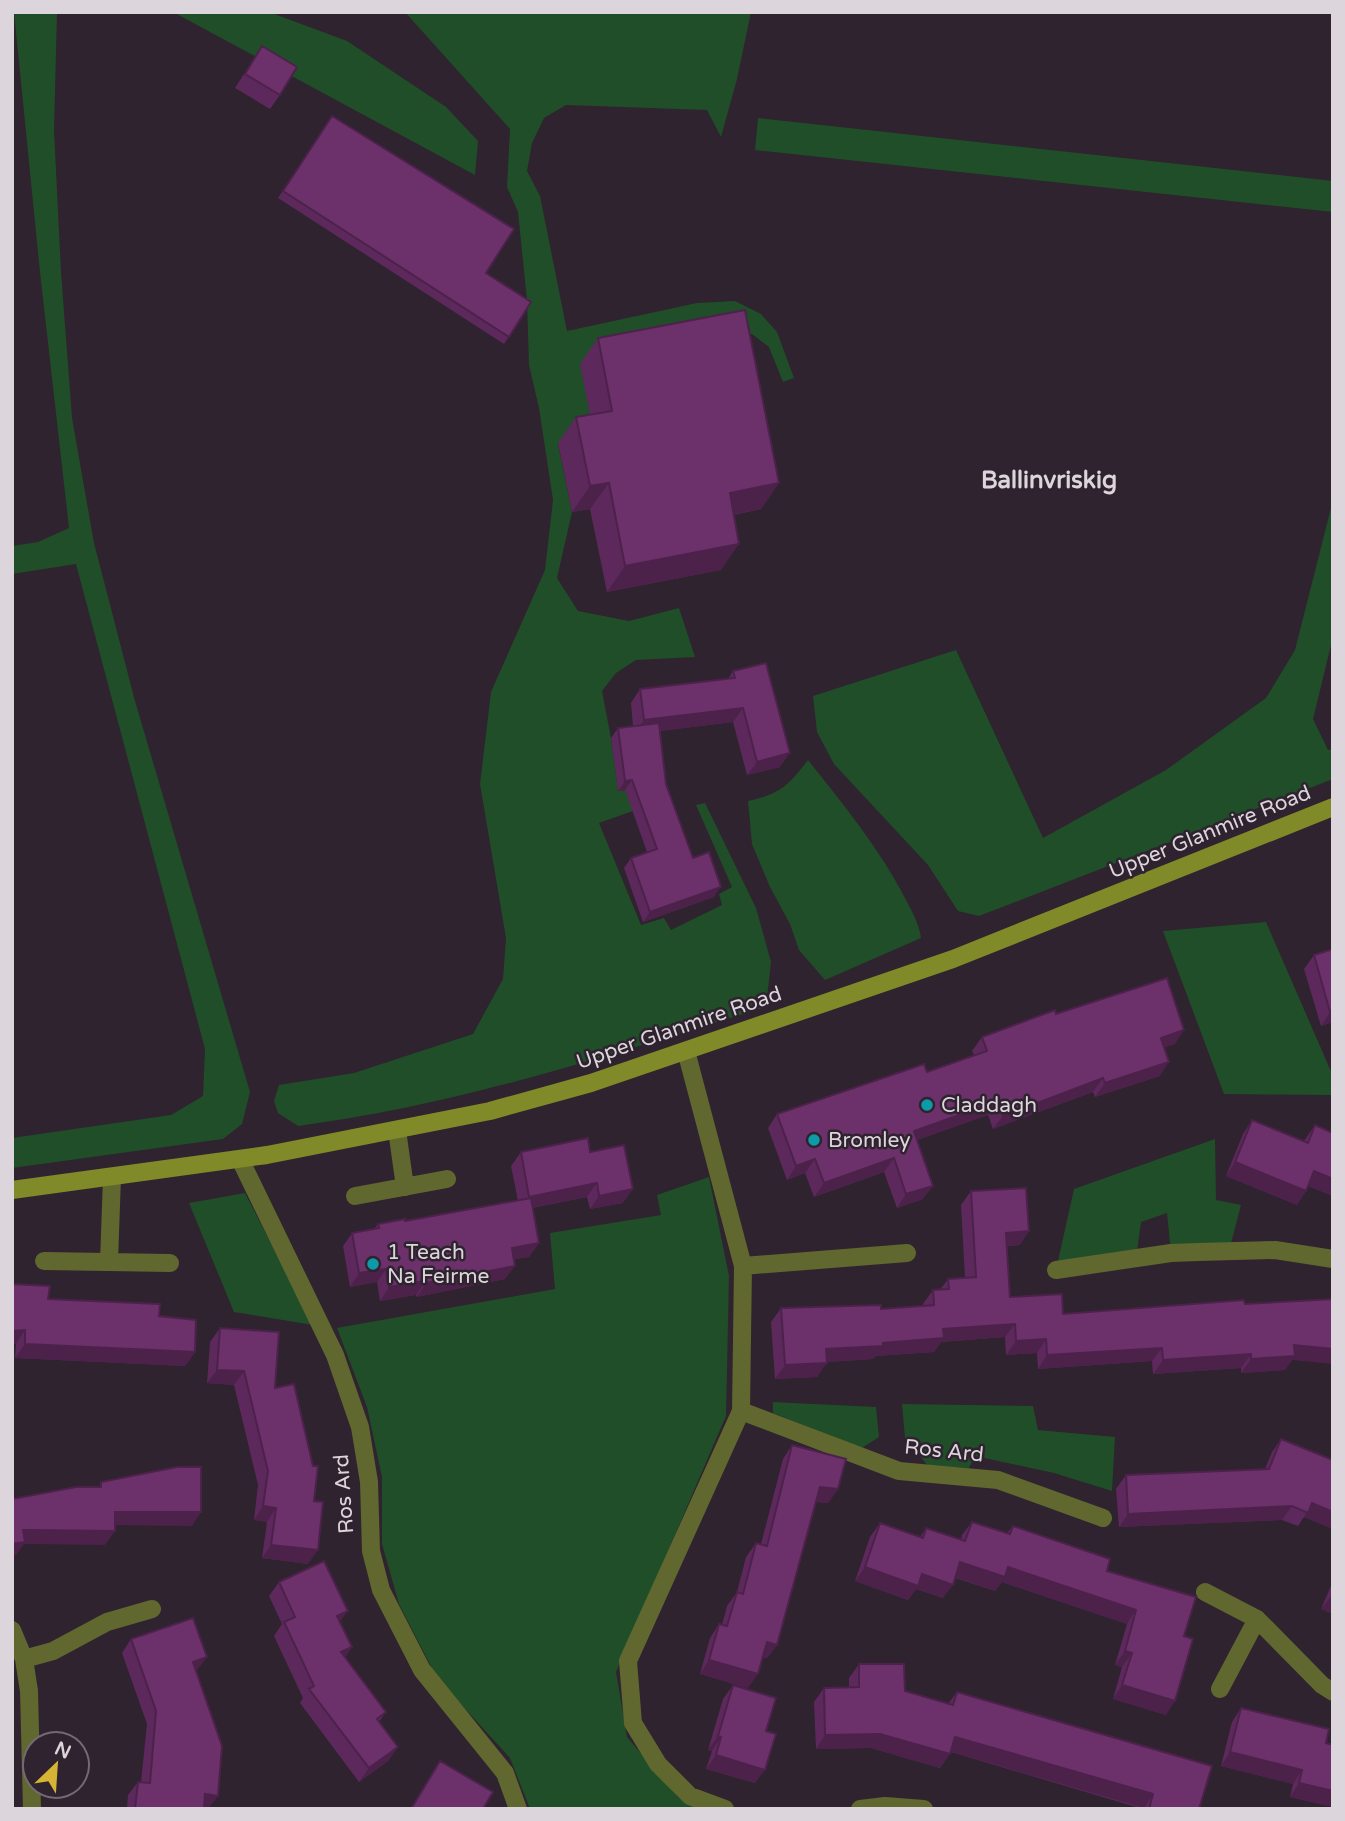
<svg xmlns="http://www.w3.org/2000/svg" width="1345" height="1821" font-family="'Varela Round',sans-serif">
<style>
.green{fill:#204e29}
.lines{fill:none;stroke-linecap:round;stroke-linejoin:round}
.street{stroke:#60672f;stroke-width:18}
.secondary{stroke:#808a28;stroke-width:18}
.wall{fill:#5d295c}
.shaded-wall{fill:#4c224b}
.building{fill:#6c306b;stroke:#4c224b;stroke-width:2}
.culture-dot{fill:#0f9aa8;stroke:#2e232e;stroke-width:2.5}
.labels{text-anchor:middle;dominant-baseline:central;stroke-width:5;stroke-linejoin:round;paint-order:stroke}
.street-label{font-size:21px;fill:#dcd5db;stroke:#2e232e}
.poi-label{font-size:21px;fill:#dcd5db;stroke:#2e232e;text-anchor:start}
.quarter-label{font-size:24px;font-weight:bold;fill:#dcd5db;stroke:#2e232e}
</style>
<rect width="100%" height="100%" fill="#2e232e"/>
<path class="green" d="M14,12H57L54,130L61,272L72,418L94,543L135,701L250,1092L242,1124L223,1139L12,1168V1138L171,1115L203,1096L205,1049L76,564L12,574V546L38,542L69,528L40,272Z
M173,12H269L347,41L446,107L478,141L475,175Z
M405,12H751L737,79L721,137L707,110L566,105L544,118L532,143L527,171L540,196L567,331L697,303L735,301L761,314L777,332L794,378L783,382L769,347L752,334L727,336L581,364L594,437L558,444L572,512L557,578L578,611L629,621L679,608L695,657L636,660L616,673L602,691L611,738L618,791L659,787L661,801L599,823L641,925L664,918L671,930L722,905L719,894L732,887L696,805L705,803L756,908L771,962L766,1007C612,1054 459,1105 298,1126L278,1113L274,1101L279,1085L354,1073L473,1034L503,979L506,938L480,784L491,692L545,570L553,500L539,408L529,365L527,300L518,212L507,187L510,129Z
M758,118L1333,181V212L755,150Z
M1333,500V637L1313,719L1328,750L1333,749V779L979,916L958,911L928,865L834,764L817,732L813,696L956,650L1043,838L1166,770L1266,698L1295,650Z
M808,760C843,804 879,848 905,898C912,912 919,923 921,938L825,980L799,950L790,924L770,887L752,844L748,801C780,794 788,786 808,760Z
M1266,922L1333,1076V1095L1224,1094L1163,931Z
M1215,1139L1216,1200L1241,1205L1229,1251L1171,1253L1167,1213L1141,1222L1136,1258L1056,1270L1074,1189Z
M709,1177L729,1276L726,1416L616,1672L627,1737L679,1798L719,1809H530L510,1758L437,1678L399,1604L382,1544V1477L367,1407L337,1328L555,1289L550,1233L661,1215L657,1195Z
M245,1193L313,1325L234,1312L189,1203Z
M773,1402L876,1407L879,1437L862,1448L773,1413Z
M902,1404L1033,1406L1038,1430L1115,1437L1112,1491L1054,1473L975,1456L969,1468L928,1466L905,1438Z"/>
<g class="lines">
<path class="street" d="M686,1051L743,1266L741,1411L628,1661L633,1723L658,1764L690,1796L725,1809
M397,1130L405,1187
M240,1159L335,1355L360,1427L369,1482L371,1551L381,1590L422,1670L505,1773L518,1809
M355,1196L447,1179
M44,1261L170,1263
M109,1262L112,1177
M743,1266L907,1253
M1056,1270L1171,1253L1198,1252L1275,1250L1333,1259
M741,1411L899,1471L998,1480L1103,1518
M1205,1592L1257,1619L1322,1685L1333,1692
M12,1630L24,1659L29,1691L32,1809
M24,1659L53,1651L107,1622L152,1609
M1220,1689L1257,1619
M860,1809L885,1806L924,1809"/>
<path class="secondary" d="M12,1190L267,1155L490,1111L591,1083L953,959L1333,807"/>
</g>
<path class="wall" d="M262,46L280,95L270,109L235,88Z
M332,116L486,273L531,302L504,344L278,198Z
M598,338L779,483L761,509L734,515L721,570L607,592L590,509L572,512L558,443L576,417L590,415L580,364Z
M733,671L780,767L747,775L733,722L660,731L666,784L693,858L714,897L643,922L624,868L631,858L647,852L625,790L618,791L611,738L618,728L633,726L631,703L640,689L728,679Z
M1333,949V1022L1321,1026L1304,969L1314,955Z
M1056,1014L1175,1044L1164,1047L1160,1076L1095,1097L1093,1092L993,1129L988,1115L917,1140L923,1199L897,1208L884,1172L814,1197L805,1173L787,1180L768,1128L777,1114L927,1072L974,1055L972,1051L982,1037Z
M1252,1120L1304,1141L1315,1125L1333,1133V1196L1308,1186L1306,1191L1297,1205L1226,1176L1243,1134Z
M521,1152H590L623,1203L590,1209L587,1197L532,1208L539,1243L529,1257L514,1259L505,1279L417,1297L416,1295L380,1301L377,1282L350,1287L343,1246L352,1233L374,1229L378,1224L405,1221L518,1201L511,1166Z
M971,1191L1020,1245L1007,1246L1010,1297L1063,1314L1245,1304L1292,1360L1285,1370L1241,1373V1368L1153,1374L1152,1361L1038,1369L1037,1353L1006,1355L1005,1337L941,1342L934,1352L876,1356L873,1359L827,1362L817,1377L775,1379L771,1322L781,1308L881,1309L923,1306V1304L933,1290H940L948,1279L965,1278L961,1205Z
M12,1284L48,1299L159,1316L195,1352L185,1366L15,1358L16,1344H12Z
M220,1328L275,1388L314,1501L308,1564L262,1558L267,1522L254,1520L258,1485L234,1385L207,1383L210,1342Z
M1281,1439L1333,1529L1304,1517L1298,1526L1282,1520L1119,1527L1116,1489L1126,1475L1265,1469L1272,1452Z
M792,1445L838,1489L828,1503L816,1502L777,1645L767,1658L763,1657L748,1688L700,1674L710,1638L719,1624L722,1625L727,1606L737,1592L746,1557L756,1543L761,1544L783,1459Z
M972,1522L1007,1533L1013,1526L1107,1571L1184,1636L1166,1715L1113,1699L1122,1667L1115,1665L1127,1624L1002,1582L995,1591L955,1578L943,1598L916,1589L908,1600L855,1581L870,1537L880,1523L920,1537L926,1528L961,1540L962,1535Z
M1333,1581V1614L1321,1609Z
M279,1582L340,1622L352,1647L345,1657L386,1712L379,1722L398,1747L388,1761L359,1782L300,1703L303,1698L274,1636L282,1624L269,1596Z
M131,1639L207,1657L196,1671L208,1809H127L128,1795L138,1782H141L147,1724L122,1653Z
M859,1664L905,1691L948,1704L957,1692L1199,1809H1143L951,1752L940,1768L871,1748L816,1749L814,1702L824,1688H849V1678Z
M733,1685L766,1731L755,1783L706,1769L712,1751L708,1750L723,1699Z
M1241,1708L1326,1743L1333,1745V1807L1290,1797L1293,1784L1221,1766L1232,1722Z
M440,1761L483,1809H410Z"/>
<path class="shaded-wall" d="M609,483L590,509L572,512L590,486Z
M779,483L761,509L711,519L730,493Z
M739,544L721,570L607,592L625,566Z
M743,708L733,722L634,734L644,720Z
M790,753L780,767L747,775L757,762Z
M632,780L625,790L618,791L625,781Z
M721,887L714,897L643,922L650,912Z
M1333,1011V1022L1321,1026L1330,1012Z
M1184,1030L1175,1044L1152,1052L1161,1038Z
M1169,1062L1160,1076L1095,1097L1105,1083Z
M1103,1078L1093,1092L993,1129L1003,1116Z
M998,1101L988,1115L905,1144L914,1131Z
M894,1158L884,1172L814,1197L824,1183Z
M815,1159L805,1173L787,1180L796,1166Z
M1235,1162L1306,1191L1297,1205L1226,1176Z
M1314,1171L1333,1179V1196L1305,1185Z
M597,1183L587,1197L520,1210L529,1197Z
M933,1186L923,1199L897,1208L906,1194Z
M633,1189L623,1203L590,1209L599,1196Z
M1029,1231L1020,1245L996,1246L1006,1233Z
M539,1243L529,1257L502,1261L512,1248Z
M515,1266L505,1279L417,1297L426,1283Z
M386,1269L377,1282L350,1287L359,1273Z
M426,1281L416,1295L380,1301L389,1287Z
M1015,1324L1005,1337L941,1342L934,1352L876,1356L873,1359L817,1363L826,1349L943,1329Z
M25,1330L16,1344H12V1331Z
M1046,1339L1037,1353L1006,1355L1016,1341Z
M25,1344L195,1352L185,1366L15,1358Z
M1294,1345L1333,1349V1364L1292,1360L1285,1370L1241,1373L1251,1359Z
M1162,1348L1152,1361L1038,1369L1047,1355Z
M1251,1354L1241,1368L1153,1374L1163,1360Z
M827,1363L817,1377L775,1379L785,1365Z
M217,1370L244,1371L234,1385L207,1383Z
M820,1487L838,1489L828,1503L810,1501Z
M1312,1503L1333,1512V1529L1304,1517Z
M263,1506L276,1508L267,1522L254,1520Z
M1292,1506L1282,1520L1119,1527L1128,1514Z
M115,1512H201L192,1526L105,1525Z
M23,1530L115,1531L105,1545L24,1544L16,1555L12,1556V1544Z
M271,1545L318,1550L308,1564L262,1558Z
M960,1562L1008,1567L1136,1610L1127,1624L1002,1582L995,1591L951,1576Z
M865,1567L922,1574L953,1585L943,1598L916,1589L908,1600L855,1581Z
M1331,1596H1333V1614L1321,1609Z
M348,1611L338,1624L337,1616Z
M767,1642L777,1645L767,1658L757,1656Z
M352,1647L343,1661L341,1652Z
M1125,1651L1132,1653L1122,1667L1115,1665Z
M207,1657L197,1670L183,1676L193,1662Z
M709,1660L758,1674L748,1688L700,1674Z
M1122,1685L1175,1701L1166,1715L1113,1699Z
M880,1734L950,1754L940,1768L871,1748L816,1749L825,1735Z
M718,1736L721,1737L712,1751L708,1750Z
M955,1737L1153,1794L1144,1808L945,1750Z
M398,1747L388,1761L359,1782L369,1768Z
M1230,1752L1302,1770L1293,1784L1221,1766Z
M716,1755L765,1770L755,1783L706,1769Z
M1299,1783L1333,1791V1807L1290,1797Z
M205,1794L218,1796L208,1809L196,1808Z"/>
<path class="building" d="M262,46L297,67L280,95L245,74Z
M332,116L514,229L486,273L531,302L509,337L283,191Z
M745,310L779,483L730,493L739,544L625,566L609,483L590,486L576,417L612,411L598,338Z
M766,663L790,753L757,762L743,708L644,720L640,689L735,678L733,671Z
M659,723L666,784L693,858L709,852L721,887L650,912L631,858L657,849L632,780L625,781L618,728Z
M1333,949V1011L1330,1012L1314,955Z
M1167,978L1184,1030L1161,1038L1169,1062L1105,1083L1103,1078L1003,1116L998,1101L914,1131L933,1186L906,1194L894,1158L824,1183L815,1159L796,1166L777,1114L924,1064L927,1072L987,1051L982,1037L1055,1010L1056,1014Z
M1252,1120L1308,1143L1315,1125L1333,1133V1179L1314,1171L1306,1191L1235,1162Z
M588,1138L590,1152L624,1145L633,1189L599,1196L597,1183L529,1197L521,1152Z
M1026,1188L1029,1231L1006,1233L1010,1297L1062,1294L1063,1314L1244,1300L1245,1304L1333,1299V1349L1294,1345L1295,1356L1251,1359V1354L1163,1360L1162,1348L1047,1355L1046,1339L1016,1341L1015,1324L943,1329L944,1338L883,1343V1346L826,1349L827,1363L785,1365L781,1308L881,1305V1309L934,1305L933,1290L949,1289L948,1279L976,1277L971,1191Z
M531,1198L539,1243L512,1248L515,1266L426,1283V1281L389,1287L386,1269L359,1273L352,1233L379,1228L378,1224L405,1219V1221Z
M12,1284L50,1286L48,1299L160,1304L159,1316L196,1320L195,1352L25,1344V1330L12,1331Z
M220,1328L279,1332L275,1388L294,1384L313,1466H318L314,1501L323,1502L318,1550L271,1545L276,1508L263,1506L268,1471L244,1371L217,1370Z
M1281,1439L1333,1460V1512L1312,1503L1308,1513L1292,1506L1128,1514L1126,1475L1269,1469Z
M792,1445L846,1459L838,1489L820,1487L777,1645L767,1642L758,1674L709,1660L719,1624L727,1626L737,1592L743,1594L756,1543L767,1546Z
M177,1467H201V1512H115V1531L23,1530L25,1542L12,1544V1499L76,1487H101V1482Z
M972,1522L1010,1534L1013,1526L1110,1559L1107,1571L1196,1597L1184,1636L1193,1639L1175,1701L1122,1685L1132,1653L1125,1651L1136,1610L1008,1567L1005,1577L960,1562L953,1585L922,1574L918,1586L865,1567L880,1523L923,1538L926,1528L965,1541Z
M324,1561L348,1611L337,1616L352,1647L341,1652L386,1712L377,1719L398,1747L369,1768L309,1689L314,1686L284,1622L295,1617L279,1582Z
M193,1618L207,1657L193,1662L222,1746L218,1796L205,1794L204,1809H135L138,1782L150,1783L156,1711L131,1639Z
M859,1664H904L905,1691L953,1705L957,1692L1212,1766L1199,1809H1149L1153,1794L955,1737L950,1754L880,1734L825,1735L824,1688L859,1687Z
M733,1685L776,1698L766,1731L776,1734L765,1770L716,1755L721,1737L718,1736Z
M1241,1708L1329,1729L1326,1743L1333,1745V1791L1299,1783L1302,1770L1230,1752Z
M440,1761L493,1792L483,1809H411Z"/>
<g class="culture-dot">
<circle cx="927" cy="1105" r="7"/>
<circle cx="814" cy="1140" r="7"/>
<circle cx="373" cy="1264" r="7"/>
</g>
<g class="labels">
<g class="street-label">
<text transform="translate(1210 832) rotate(-22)">Upper Glanmire Road</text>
<text transform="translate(679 1028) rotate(-19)">Upper Glanmire Road</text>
<text transform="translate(944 1451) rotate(6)">Ros Ard</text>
<text transform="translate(344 1494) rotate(-94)">Ros Ard</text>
</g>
<g class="poi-label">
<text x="941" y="1105">Claddagh</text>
<text x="828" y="1140">Bromley</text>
<text x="387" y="1252">1 Teach<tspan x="387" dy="24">Na Feirme</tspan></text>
</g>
<g class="quarter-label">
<text x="1049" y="480">Ballinvriskig</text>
</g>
</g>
<rect width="1345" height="1821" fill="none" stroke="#dcd5db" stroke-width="28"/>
<g transform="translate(56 1765) rotate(25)"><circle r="33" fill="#2e232e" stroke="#746a73" stroke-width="2"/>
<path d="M0-5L12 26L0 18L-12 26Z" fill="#d6b534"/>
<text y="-10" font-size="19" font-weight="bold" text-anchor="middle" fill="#dcd5db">N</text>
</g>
</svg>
